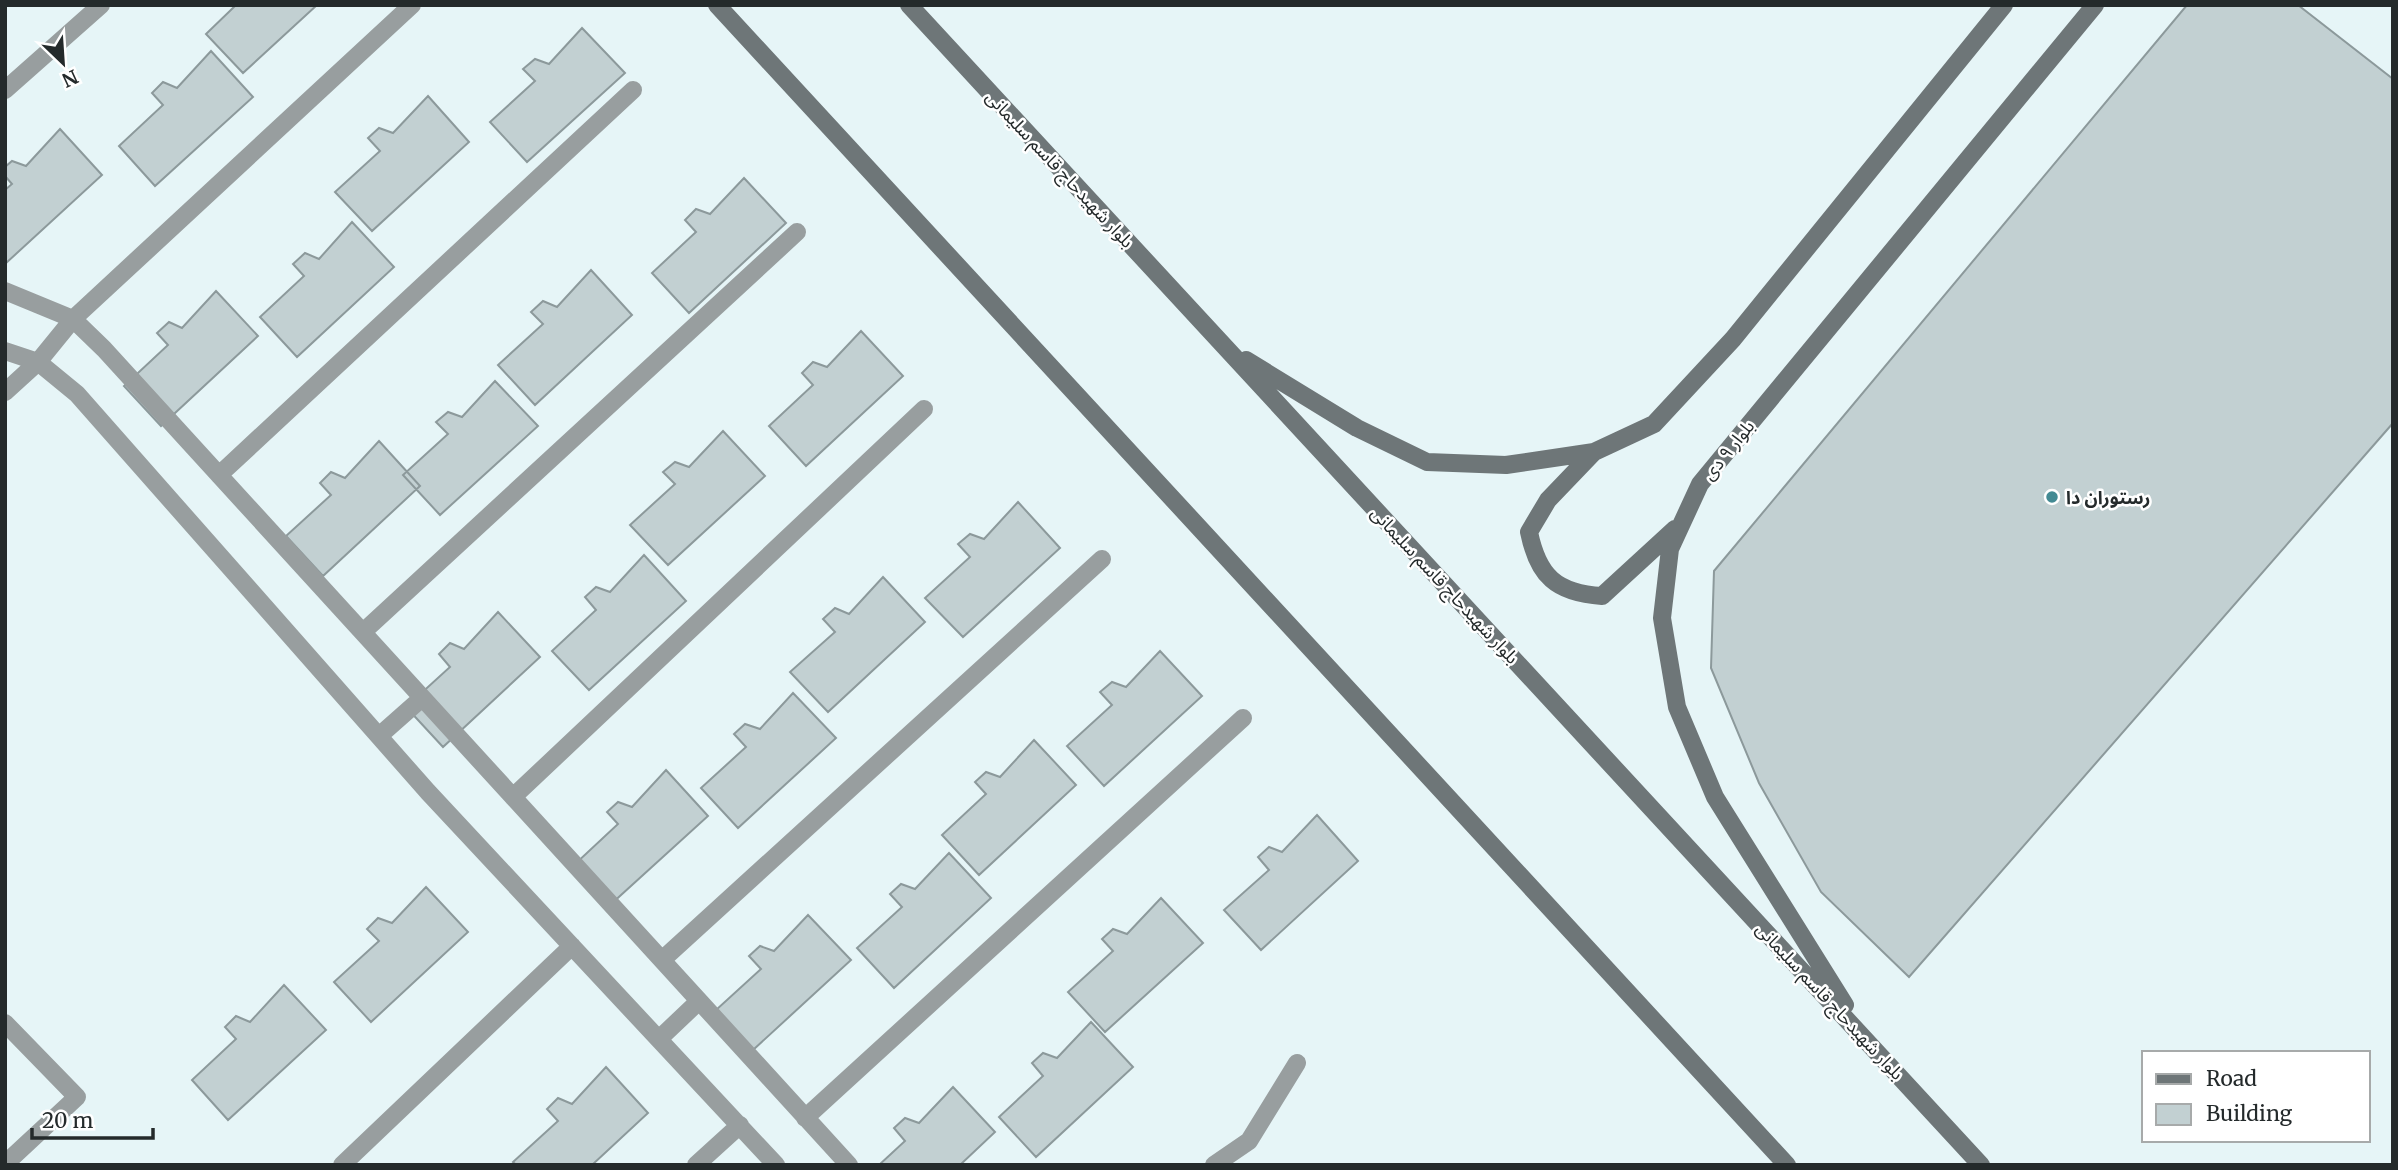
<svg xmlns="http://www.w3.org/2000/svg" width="2398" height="1170" font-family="Merriweather,'Noto Sans Arabic',serif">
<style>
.building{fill:#c2d0d2;stroke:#8c999b;stroke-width:2}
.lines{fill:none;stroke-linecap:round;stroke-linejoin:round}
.street{stroke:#989e9f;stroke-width:18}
.secondary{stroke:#6e7678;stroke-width:18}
.poi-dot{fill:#438a93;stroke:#fff;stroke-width:2.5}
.labels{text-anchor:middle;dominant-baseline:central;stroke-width:5;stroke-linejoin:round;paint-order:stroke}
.street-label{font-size:18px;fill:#242a2b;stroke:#fff}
.poi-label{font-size:18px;font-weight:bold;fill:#242a2b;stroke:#fff;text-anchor:start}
</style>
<rect width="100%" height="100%" fill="#e6f5f7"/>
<path class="building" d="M236,5H317L243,73L206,34Z
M2187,5H2298L2393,79V423L1909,977L1821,892L1759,783L1711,668L1714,571Z
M582,28L625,73L527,162L490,122L535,81L523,69L535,59L549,64Z
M211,51L253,97L155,186L119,146L163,105L152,93L163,82L177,88Z
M428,96L469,142L372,231L335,192L380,151L368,138L379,128L393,133Z
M60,129L102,175L5,264V190L12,184L5,176V167L12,161L26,166Z
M744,178L786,223L689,313L652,273L696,232L685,220L696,209L710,214Z
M352,222L394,267L297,357L260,317L304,276L293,264L305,253L319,259Z
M591,270L632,315L535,405L498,365L543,324L531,312L543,301L557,307Z
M216,291L258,336L161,426L124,386L168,345L157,333L169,322L182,328Z
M861,331L903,376L806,466L769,426L813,385L802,373L813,362L827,367Z
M495,381L538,426L440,515L403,475L448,434L436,422L448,412L462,417Z
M723,431L765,476L668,565L630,525L675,484L663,472L675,462L689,467Z
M379,441L420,486L323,576L286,536L331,495L320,483L331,472L345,478Z
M1018,502L1060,548L963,637L925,598L970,557L958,544L970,534L984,539Z
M644,555L686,601L589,690L552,651L596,610L585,597L596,587L610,592Z
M883,577L925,622L828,712L790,672L835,632L823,619L835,608L849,614Z
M498,612L540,657L443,747L406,707L450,667L439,654L450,643L464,649Z
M1160,651L1202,696L1104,786L1067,746L1112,705L1100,692L1112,682L1126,687Z
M793,693L836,738L738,828L701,788L746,747L734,734L745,724L760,729Z
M1034,740L1076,785L979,875L942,835L986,794L975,782L986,772L1000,777Z
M666,770L708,816L610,905L574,865L618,824L607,812L618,802L632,807Z
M1317,815L1358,861L1261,950L1224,910L1269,870L1258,857L1269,847L1282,852Z
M949,853L991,898L894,988L857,948L902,907L890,894L901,884L915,889Z
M426,887L468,932L371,1022L334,982L379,941L367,929L378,918L392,923Z
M1161,898L1203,943L1105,1032L1068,992L1113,951L1102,939L1113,929L1127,934Z
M808,915L851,960L753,1050L716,1010L761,969L749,956L760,946L774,951Z
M284,985L326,1030L228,1120L192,1080L236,1039L225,1027L236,1016L250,1022Z
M1091,1022L1133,1067L1036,1157L999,1117L1043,1076L1032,1063L1043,1053L1057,1058Z
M606,1067L648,1113L592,1165H516L513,1162L558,1121L547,1109L558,1098L572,1104Z
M953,1087L995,1132L960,1165H879L905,1141L894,1128L905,1118L919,1123Z"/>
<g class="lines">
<path class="street" d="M5,90L101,5
M5,291L73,319L104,349L849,1165
M5,351L38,362L77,394L428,792L776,1165
M5,392L38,362L73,319L412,5
M219,475L633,90
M363,632L797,232
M379,736L422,698
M513,797L924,409
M662,960L1102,559
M5,1023L77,1097L5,1164
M659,1039L699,1001
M805,1118L1243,718
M342,1165L572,946
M696,1165L740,1125
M1214,1165L1249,1141L1297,1063"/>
<path class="secondary" d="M717,5L1787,1165
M909,5L1981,1165
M1246,360L1357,428L1427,462L1506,465L1594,452L1654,424L1733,339L2004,5
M1594,452L1548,500L1529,532C1538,576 1556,593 1602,596L1675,529
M1845,1005L1715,797L1677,707L1662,618L1670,549L1700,484L2095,5"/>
</g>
<circle class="poi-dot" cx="2052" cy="497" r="7"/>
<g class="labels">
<g class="street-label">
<text transform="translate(1060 169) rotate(47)">بلوار شهیدحاج قاسم سلیمانی</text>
<text transform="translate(1728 450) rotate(-51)">بلوار ۹ دی</text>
<text transform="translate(1445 585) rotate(47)">بلوار شهیدحاج قاسم سلیمانی</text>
<text transform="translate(1830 1001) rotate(47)">بلوار شهیدحاج قاسم سلیمانی</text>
</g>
<g class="poi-label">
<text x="2066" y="497">رستوران دا</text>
</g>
</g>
<rect width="2398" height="1170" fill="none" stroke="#242a2b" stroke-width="14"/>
<rect x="2142" y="1051" width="228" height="91" fill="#ffffff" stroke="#a7aaaa" stroke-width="2"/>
<rect x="2156" y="1074" width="35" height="10" fill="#6e7678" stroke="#a7aaaa" stroke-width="2"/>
<text x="2206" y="1086" font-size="21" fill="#242a2b">Road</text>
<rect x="2156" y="1104" width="35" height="21" fill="#c2d0d2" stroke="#a7aaaa" stroke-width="2"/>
<text x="2206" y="1121" font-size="21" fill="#242a2b">Building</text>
<g transform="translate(63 63) rotate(155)" stroke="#ffffff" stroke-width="5" paint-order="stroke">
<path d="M0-5L12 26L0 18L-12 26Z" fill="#242a2b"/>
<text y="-10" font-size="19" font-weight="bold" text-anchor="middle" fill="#242a2b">N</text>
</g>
<path d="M32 1128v10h121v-10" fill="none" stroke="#242a2b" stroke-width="3.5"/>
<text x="42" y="1128" font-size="21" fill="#242a2b" stroke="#ffffff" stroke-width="5" paint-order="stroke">20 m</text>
</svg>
